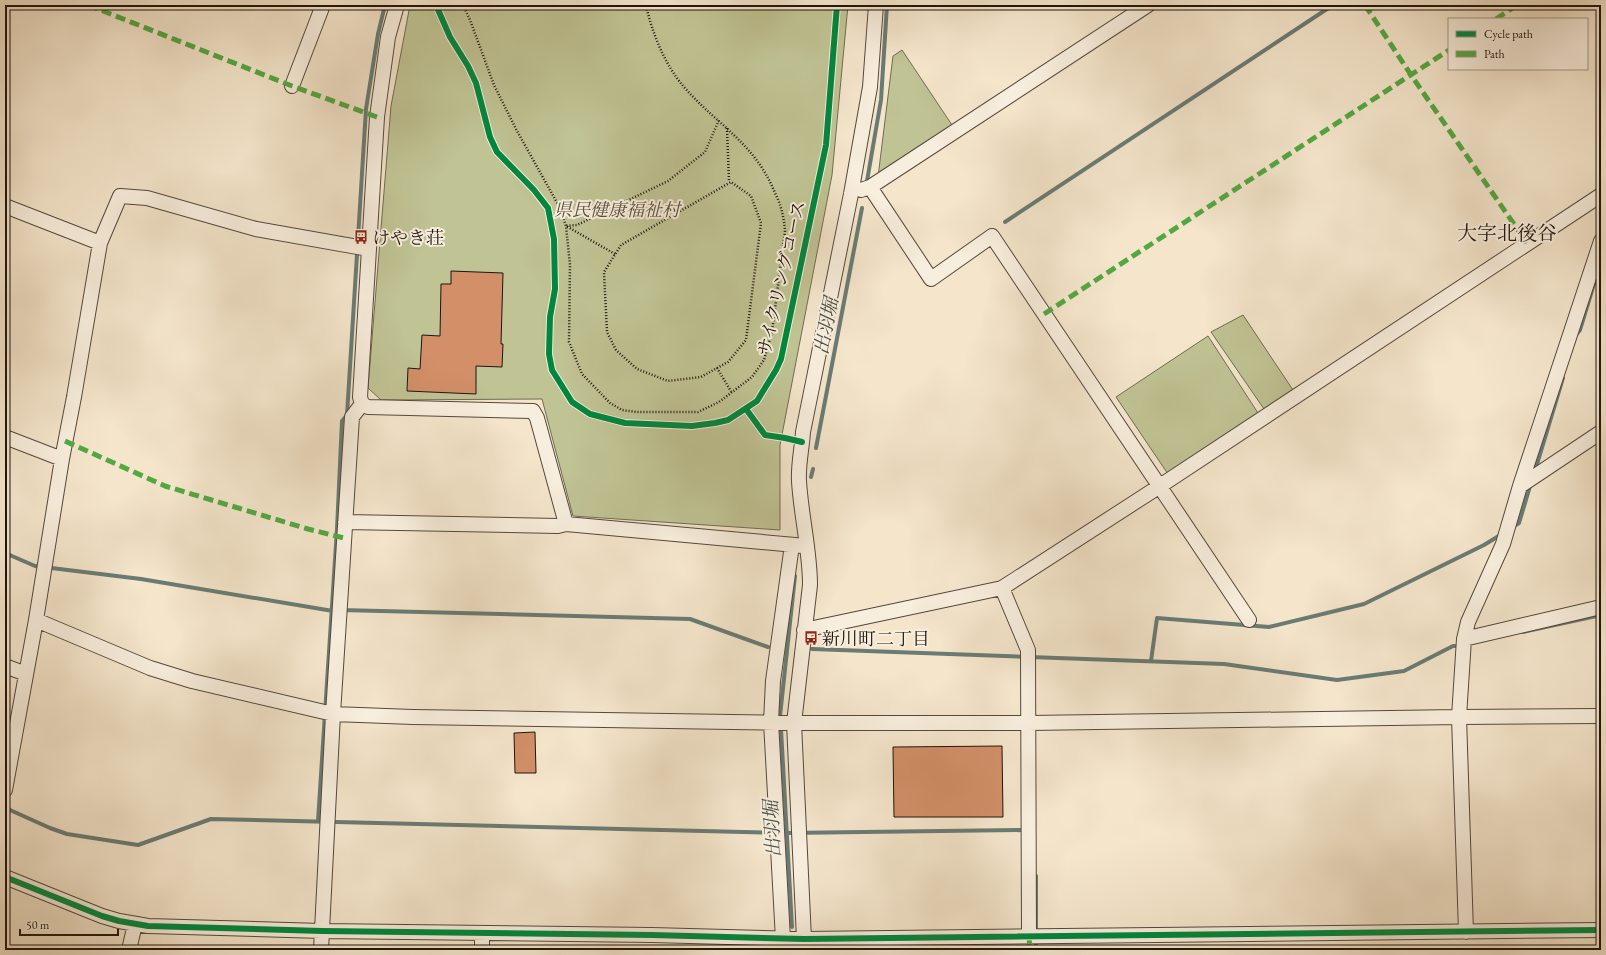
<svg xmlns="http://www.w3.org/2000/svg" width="1606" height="955" font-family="'EB Garamond','Noto Serif JP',serif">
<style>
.green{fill:#c0c394;stroke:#706c52}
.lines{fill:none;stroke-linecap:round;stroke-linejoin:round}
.stream{stroke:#6a7b74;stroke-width:4}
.building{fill:#d28f68;stroke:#1f140f}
.minor-casing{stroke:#54483e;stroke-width:16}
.path{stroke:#1f140f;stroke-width:2.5;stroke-dasharray:1 2;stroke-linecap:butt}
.minor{stroke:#f8eedd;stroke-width:14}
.quiet{stroke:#52a841;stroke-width:5;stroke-dasharray:10 5;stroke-linecap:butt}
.cycleway-casing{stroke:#f8eedd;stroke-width:8}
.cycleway{stroke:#00873e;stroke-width:6}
.labels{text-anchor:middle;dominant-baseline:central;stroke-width:4;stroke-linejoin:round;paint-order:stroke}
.park-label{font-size:18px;font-style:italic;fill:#57513e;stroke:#f8eedd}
.poi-label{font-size:18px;fill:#1f140f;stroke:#f8eedd;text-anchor:start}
.street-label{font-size:18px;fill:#1f140f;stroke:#f8eedd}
.water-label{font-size:19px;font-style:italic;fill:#4b504a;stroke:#f8eedd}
.quarter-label{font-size:20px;fill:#1f140f;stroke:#f8eedd}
</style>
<rect width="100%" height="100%" fill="#f4e5cb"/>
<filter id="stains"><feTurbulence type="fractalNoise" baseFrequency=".005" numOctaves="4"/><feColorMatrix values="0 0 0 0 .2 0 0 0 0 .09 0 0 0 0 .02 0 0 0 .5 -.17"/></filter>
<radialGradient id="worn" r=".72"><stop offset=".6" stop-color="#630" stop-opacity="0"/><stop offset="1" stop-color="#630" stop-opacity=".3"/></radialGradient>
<path class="green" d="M410,5H848L832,175L780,445V530L573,516L542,399L381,400L368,388L391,106Z
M902,50L954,128L878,177L893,56Z
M1243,315L1293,390L1264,409L1211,332Z
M1208,336L1258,413L1168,474L1116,397Z"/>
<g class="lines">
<path class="stream" d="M867,181L881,100L887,5
M1005,222L1333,5
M1576,335L1580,330L1594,284
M816,448L862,208
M1535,471L1563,378
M811,477L813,469
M1511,528L1519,523L1531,483
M5,553L35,566L141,579L333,611
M341,610L690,619L768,647
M1523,632L1601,615
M812,649L1224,664L1337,680L1404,671L1453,646H1462
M1151,661L1157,618L1269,627L1364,604L1484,545L1502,534
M780,716L795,576
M781,729L792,927
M5,805L10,810L50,828L67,834L138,845L211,819L786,833L1026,830
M318,821L337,529L342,421L347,415L366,109L378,34L385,5
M1036,876V950"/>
</g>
<path class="building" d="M451,271L503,273L501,344H503L502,367L476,366V394L407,391L408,368L420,369L422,335L440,336L441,284H451Z
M535,732L536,773H515L514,733Z
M1002,746L1003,817H894L893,747Z"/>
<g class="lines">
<defs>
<path id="minor" d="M397,5L388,37L377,117L360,397L362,404L368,407L533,411L537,418L566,524L806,546
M292,86L323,5
M870,187L931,279L992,236L1249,620
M861,190L870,187L1148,5
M5,206L100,243
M5,437L62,459
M1520,486L1601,432
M345,522L558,526L566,524
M1002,588L1028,650L1029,937
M36,620L150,668L192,681L333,714L413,717L794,723H1029L1459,717L1601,716
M804,630L1002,588L1160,486L1601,195
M1464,639L1601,607
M5,666L26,674
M5,790L36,620L62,459L74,397L100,243L120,196L147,198L256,229L369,249
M5,877L102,916L119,921L148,926L322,931L652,935L804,939L1601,930
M1466,932L1459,717L1464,639L1468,622L1503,544L1520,486L1601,241
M804,939L794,723L810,585C810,550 801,516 799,481C798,465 802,448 803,432L851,194L870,87L876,5
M129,950L135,924
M321,950L333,714L352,417L362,404
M482,950V933
M782,950L783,939L771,722L773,681L792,545"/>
</defs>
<use href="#minor" class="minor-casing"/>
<path class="path" d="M463,5L470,20L494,85L517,131L560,208L566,226L570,265L569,342L582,374L610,403L622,410L636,412H698L719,402L752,377L764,360L772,332L785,231C784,217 781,205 775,193C755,143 717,125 684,87C665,65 652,33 646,5
M727,128L729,181
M615,254L566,226L577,225L668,181L705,152L719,120
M717,368L728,362L746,340L761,223L751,196L731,182L621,245L604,272L607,332L616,350L637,369L668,381L701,377L717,368L732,393"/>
<use href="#minor" class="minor"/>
<path class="quiet" d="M88,5L292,86L377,117
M1365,5L1411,75L1527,243
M1496,19L1517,5
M1044,314L1449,50
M65,441L165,486L308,529L344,538
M1029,937L1030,950"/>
<defs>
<path id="cycleway" d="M436,5L450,37L468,66L476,83L490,137L497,152L534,190L548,208L554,239L555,289L550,317L549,354L552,370L572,402L590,414L625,423L692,426L715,423L728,420L757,401L776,370L781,359L826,145L837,5
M746,409L765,435L785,438L802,442
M5,877L102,916L119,921L148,926L322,931L652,935L804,939L1601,930"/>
</defs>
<use href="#cycleway" class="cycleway-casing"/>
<use href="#cycleway" class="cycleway"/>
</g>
<defs>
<symbol id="bus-bare" viewBox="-9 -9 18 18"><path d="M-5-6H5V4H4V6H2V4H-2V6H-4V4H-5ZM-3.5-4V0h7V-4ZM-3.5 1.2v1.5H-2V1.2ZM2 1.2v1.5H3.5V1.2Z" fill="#8f2418" stroke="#f8eedd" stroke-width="2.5" paint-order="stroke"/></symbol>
</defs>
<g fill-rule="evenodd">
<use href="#bus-bare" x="351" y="227" width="20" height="20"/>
<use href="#bus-bare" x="801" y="628" width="20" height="20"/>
</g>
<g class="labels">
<g class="park-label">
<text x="617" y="209">県民健康福祉村</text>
</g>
<g class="poi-label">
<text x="372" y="237">けやき荘</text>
<text x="822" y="638">新川町二丁目</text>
</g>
<g class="street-label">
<text transform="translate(781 278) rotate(-77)">サイクリングコース</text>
</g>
<g class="water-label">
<text transform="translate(826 326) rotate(-79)">出羽堀</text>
<text transform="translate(772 829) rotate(-93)">出羽堀</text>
</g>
<g class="quarter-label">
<text x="1507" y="233">大字北後谷</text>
</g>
</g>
<rect width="1606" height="955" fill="none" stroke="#f4e5cb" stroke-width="20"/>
<rect x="6" y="6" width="1594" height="943" fill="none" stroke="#1f140f" stroke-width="2"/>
<rect x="10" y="10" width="1586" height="935" fill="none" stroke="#1f140f"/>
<rect x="1448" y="18" width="140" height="52" fill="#f8eedd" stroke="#a1978b"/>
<rect x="1456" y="31" width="20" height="6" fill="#00873e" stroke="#a1978b"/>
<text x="1484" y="38" font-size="12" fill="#1f140f">Cycle path</text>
<rect x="1456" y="51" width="20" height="6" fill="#52a841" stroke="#a1978b"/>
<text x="1484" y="58" font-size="12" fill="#1f140f">Path</text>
<path d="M20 929v6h98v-6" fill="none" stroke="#1f140f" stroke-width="2"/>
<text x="26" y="929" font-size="12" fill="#1f140f" stroke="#f8eedd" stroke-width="3" paint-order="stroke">50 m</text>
<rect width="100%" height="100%" filter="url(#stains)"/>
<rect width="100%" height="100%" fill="url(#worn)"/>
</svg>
